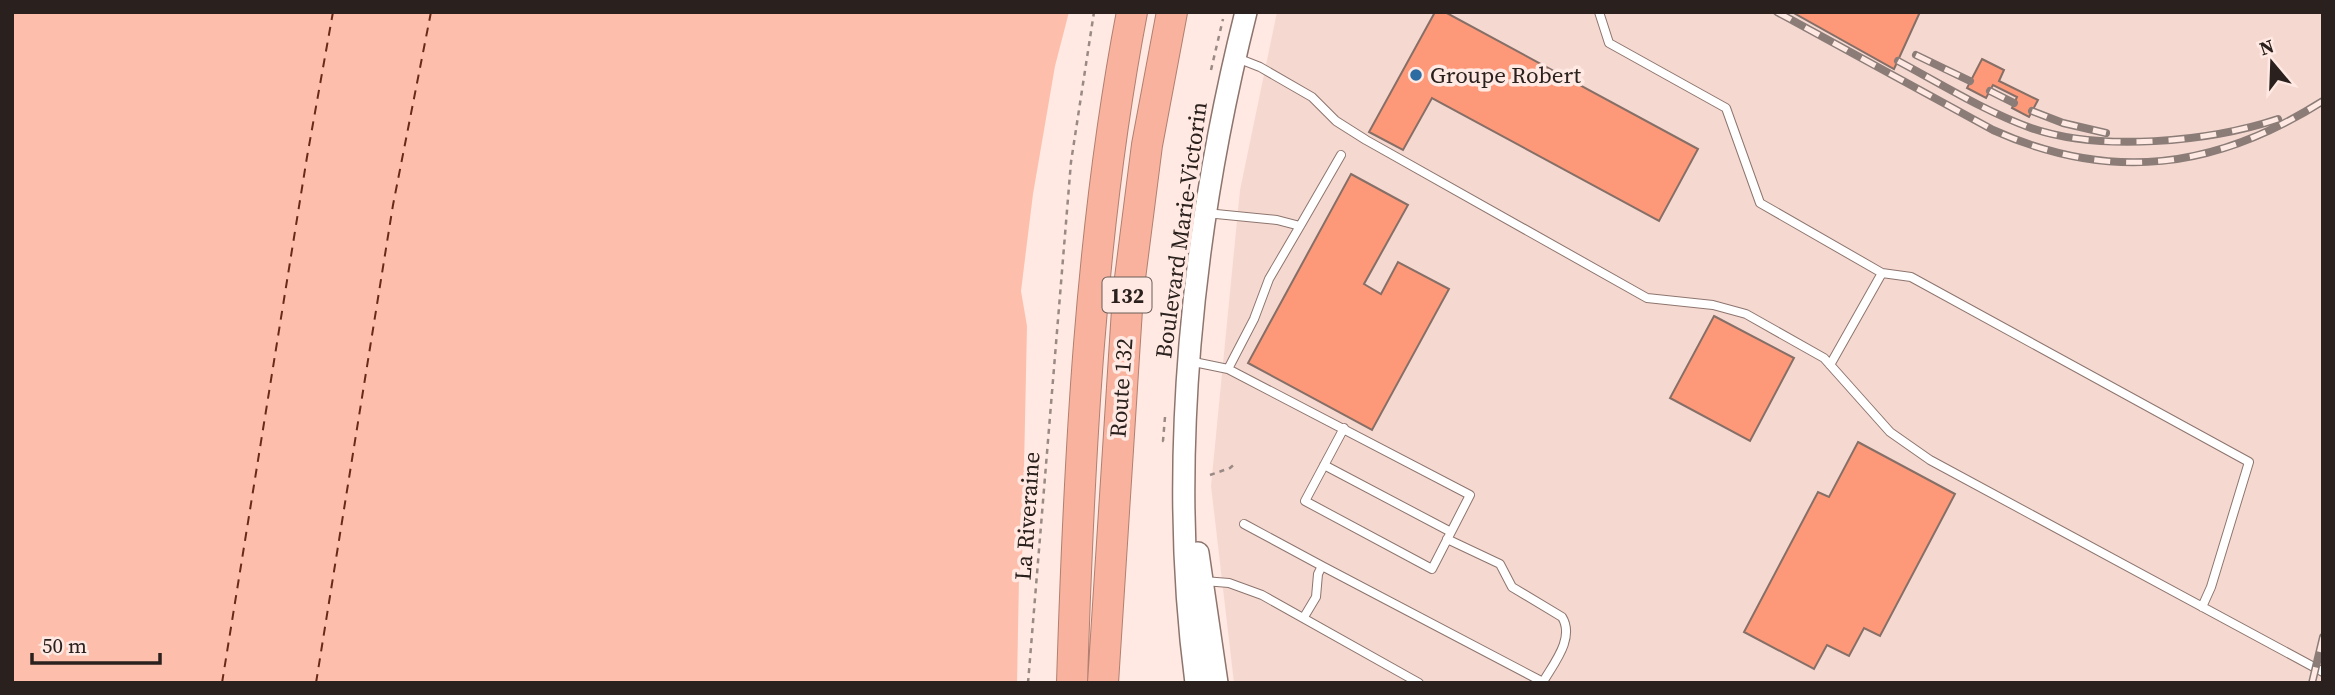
<svg xmlns="http://www.w3.org/2000/svg" width="2335" height="695" font-family="'Source Serif 4',serif">
<style>
.built{fill:#f5d9d1}
.water{fill:#fdbfab}
.lines{fill:none;stroke-linecap:round;stroke-linejoin:round}
.ferry{stroke:#692a17;stroke-width:2;stroke-dasharray:9 7;stroke-linecap:butt}
.building{fill:#fd9879;stroke:#866f67;stroke-width:2}
.service-casing{stroke:#8d756e;stroke-width:10}
.tertiary-casing{stroke:#8d756e;stroke-width:24}
.motorway-casing{stroke:#b17f70;stroke-width:32}
.path{stroke:#9a8a85;stroke-width:2.5;stroke-dasharray:5 5;stroke-linecap:butt}
.service{stroke:#fff;stroke-width:8}
.tertiary{stroke:#fff;stroke-width:21}
.motorway{stroke:#f9b29d;stroke-width:30}
.rail-casing{stroke:#8c7c78;stroke-width:8}
.rail{stroke:#ffe9e2;stroke-width:5;stroke-dasharray:16;stroke-linecap:butt}
.poi-dot{fill:#2d6ca3;stroke:#ffe9e2;stroke-width:2.5}
.labels{text-anchor:middle;dominant-baseline:central;stroke-width:7;stroke-linejoin:round;paint-order:stroke}
.shield{fill:#ffe9e2;stroke:#6a5c58;stroke-width:2}
.shield-label{font-size:21px;font-weight:bold;fill:#2a201d}
.poi-label{font-size:23px;fill:#2a201d;stroke:#ffe9e2;text-anchor:start}
.street-label{font-size:23px;fill:#2a201d;stroke:#ffe9e2}
</style>
<rect width="100%" height="100%" fill="#ffe9e2"/>
<path class="built" d="M1277,12H2323V683H1234L1211,486L1240,190Z"/>
<path class="water" d="M12,12H1069L1055,66L1033,194L1021,291L1027,326L1024,467L1026,522L1019,578L1017,683H12Z"/>
<g class="lines">
<path class="ferry" d="M222,683L307,157L333,12
M316,683L393,205L431,12"/>
</g>
<path class="building" d="M1435,12H1445L1698,149L1659,221L1432,98L1403,150L1369,132Z
M1792,12H1920L1894,69Z
M1982,59L2004,70L1999,81L2038,100L2029,117L2012,108L2017,97L1993,85L1986,98L1967,88Z
M1351,174L1408,205L1364,284L1381,294L1398,262L1449,289L1372,430L1248,363Z
M1714,316L1794,358L1750,441L1670,398Z
M1858,442L1955,494L1880,636L1864,628L1849,656L1827,645L1814,669L1744,632L1818,492L1829,497Z"/>
<g class="lines">
<defs>
<path id="service" d="M1599,12L1609,43L1726,108L1760,203L1882,273L1830,365
M1237,58L1260,67L1312,97L1336,121L1366,140L1647,298L1713,305L1746,314L1824,358L1890,432L1930,460L2323,672
M1206,213L1277,220L1300,226L1341,155
M1882,273L1911,277L2249,462L2211,587L2202,607
M1189,361L1228,369L1254,319L1269,279L1300,226
M1228,369L1470,495L1432,569L1305,501L1344,428
M1324,465L1451,532
M1244,524L1322,566L1318,574L1316,597L1304,617
M1322,566L1543,682C1554,663 1575,638 1562,617L1512,587L1500,564L1447,539
M1204,581L1229,583L1262,595L1419,683"/>
<path id="tertiary" d="M1198,553L1217,683
M1196,683C1167,463 1192,227 1246,12"/>
<path id="motorway" d="M1072,683C1079,460 1090,231 1132,12
M1103,683L1128,294L1147,145L1172,12"/>
</defs>
<use href="#service" class="service-casing"/>
<use href="#tertiary" class="tertiary-casing"/>
<use href="#motorway" class="motorway-casing"/>
<path class="path" d="M1211,70L1223,19
M1165,417L1163,441L1166,443
M1210,475L1230,468L1236,463
M1028,683L1071,162L1094,12"/>
<use href="#service" class="service"/>
<use href="#tertiary" class="tertiary"/>
<use href="#motorway" class="motorway"/>
<defs>
<path id="rail" d="M1777,12L1993,130C2111,183 2215,169 2323,101
M1916,55L1970,81
M1898,61C1941,84 1984,111 2031,128C2100,152 2209,142 2278,119
M1990,91L2014,103
M2032,111L2063,123L2106,133
M2312,683L2323,637"/>
</defs>
<use href="#rail" class="rail-casing"/>
<use href="#rail" class="rail"/>
</g>
<circle class="poi-dot" cx="1416" cy="75" r="7"/>
<g class="labels">
<rect class="shield" x="1102.5" y="277.5" width="49" height="35" rx="5"/>
<g class="shield-label">
<text x="1127" y="295">132</text>
</g>
<g class="poi-label">
<text x="1430" y="75">Groupe Robert</text>
</g>
<g class="street-label">
<text transform="translate(1181 230) rotate(-82)">Boulevard Marie-Victorin</text>
<text transform="translate(1121 388) rotate(-86)">Route 132</text>
<text transform="translate(1027 516) rotate(-86)">La Riveraine</text>
</g>
</g>
<rect width="2335" height="695" fill="none" stroke="#2a201d" stroke-width="28"/>
<g transform="translate(2272 63) rotate(341)" stroke="#ffe9e2" stroke-width="5" paint-order="stroke">
<path d="M0-5L12 26L0 18L-12 26Z" fill="#2a201d"/>
<text y="-10" font-size="19" font-weight="bold" text-anchor="middle" fill="#2a201d">N</text>
</g>
<path d="M32 653v10h128v-10" fill="none" stroke="#2a201d" stroke-width="3.5"/>
<text x="42" y="653" font-size="21" fill="#2a201d" stroke="#ffe9e2" stroke-width="5" paint-order="stroke">50 m</text>
</svg>
